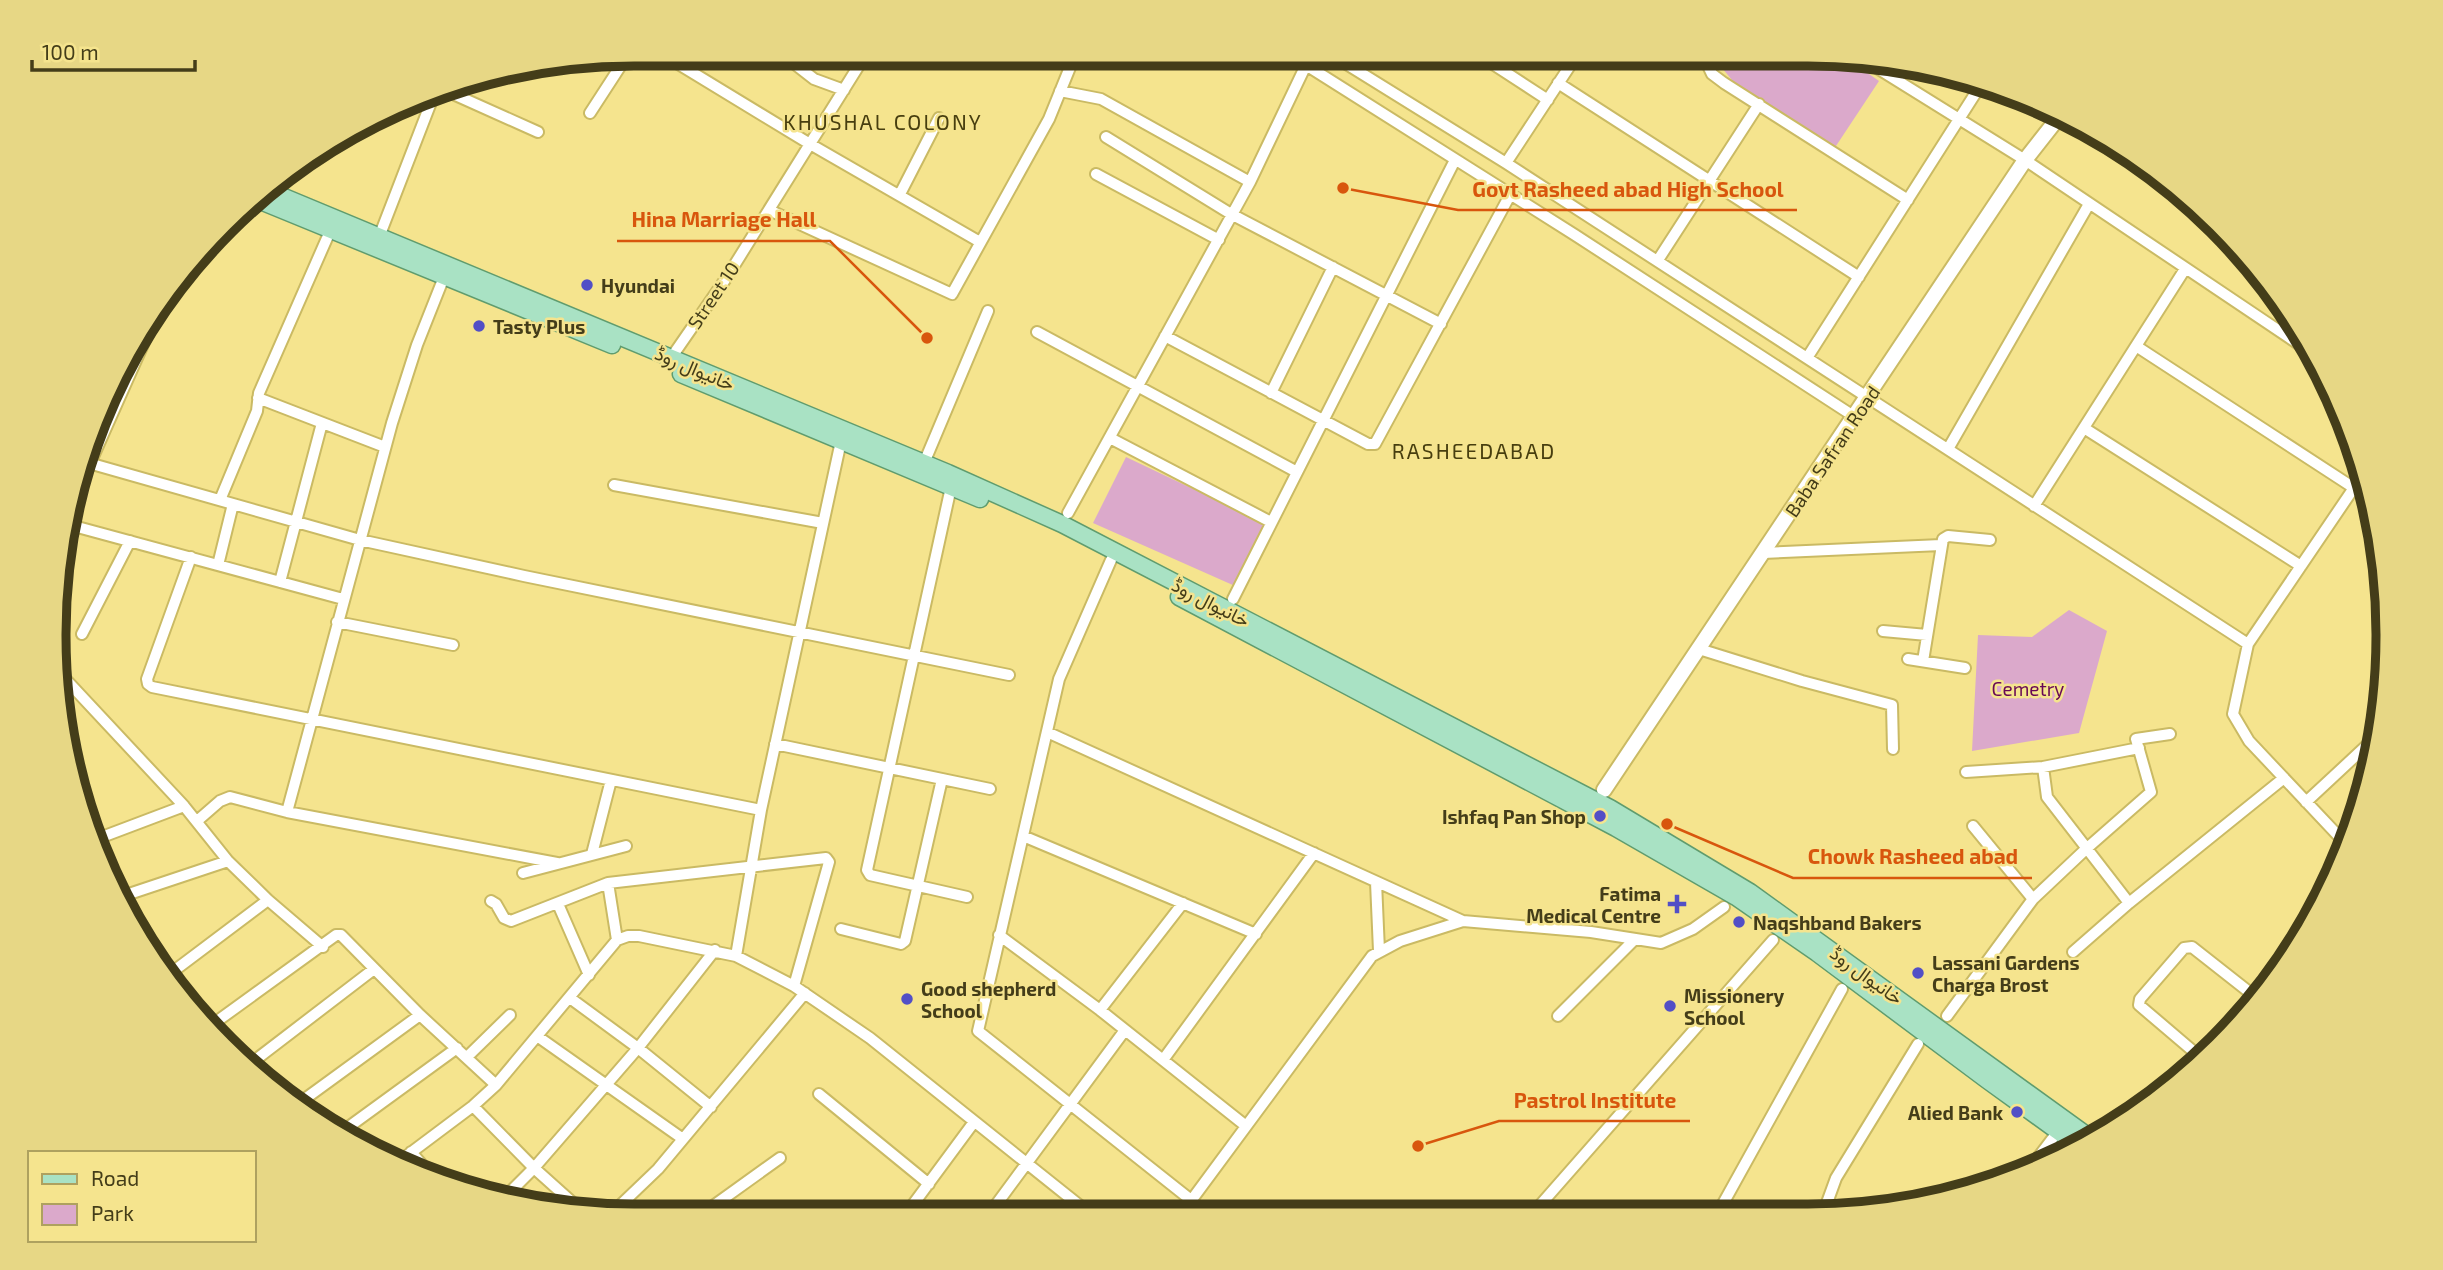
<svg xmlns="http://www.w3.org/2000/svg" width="2443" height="1270" font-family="'Exo 2',Vazirmatn,sans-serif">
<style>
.green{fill:#dba9cb}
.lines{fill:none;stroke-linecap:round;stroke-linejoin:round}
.street-casing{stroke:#caba64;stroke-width:14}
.secondary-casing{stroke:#caba64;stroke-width:18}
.primary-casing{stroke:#609c6e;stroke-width:19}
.street{stroke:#fff;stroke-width:10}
.secondary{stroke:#fff;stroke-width:14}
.primary{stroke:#a9e2c4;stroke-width:16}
.poi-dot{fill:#524fc6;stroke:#f5e48e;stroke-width:2.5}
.labels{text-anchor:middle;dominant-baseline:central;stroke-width:5;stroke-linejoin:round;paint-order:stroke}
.poi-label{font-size:19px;font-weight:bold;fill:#443d19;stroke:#f5e48e;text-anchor:start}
.street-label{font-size:19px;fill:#443d19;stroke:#f5e48e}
.park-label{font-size:19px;fill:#680855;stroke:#f5e48e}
.neighbourhood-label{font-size:21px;letter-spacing:2px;fill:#473e0f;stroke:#f5e48e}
.rim{fill:none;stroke:#443d19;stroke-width:9}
.leader{fill:none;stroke:#d8560d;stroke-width:2.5}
.callout-dot{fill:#d8560d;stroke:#f5e48e;stroke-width:2.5}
.callout-label{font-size:21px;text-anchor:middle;font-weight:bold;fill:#d8560d;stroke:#f5e48e;stroke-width:5;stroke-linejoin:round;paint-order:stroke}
</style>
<rect width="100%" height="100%" fill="#f5e48e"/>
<path class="green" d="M1720,55H1842L1879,81L1834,149L1737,86L1722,68Z
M1126,457L1267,524L1235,586L1093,523Z
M2069,610L2107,631L2079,733L1972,751L1978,635L2032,637Z"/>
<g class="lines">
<defs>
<path id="street" d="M662,54L810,144L980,242
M782,54L814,79L844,90
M1332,55L1506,163L2248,644L2233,714L2249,741L2347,845
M1479,55L1548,100
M1703,55L1712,74L1724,83L1908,200
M1861,58L2025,160L2315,355
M1306,65L1575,235L1855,417
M1558,83L1859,277
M442,89L538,132
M1060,91L1101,99L1250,182
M590,113L627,56
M1106,137L1231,214L1441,324
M1506,163L1577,55
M1096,174L1219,240
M900,194L939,118
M769,210L952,294L1049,119L1075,55
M379,237L435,92
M1658,260L1759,104
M1037,332L1297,472
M1165,336L1368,444H1375L1510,195
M2136,346L2354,488
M671,358L727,277L866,54
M1807,358L1982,83
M1271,393L1333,267
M258,398L385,447
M2084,428L2301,566
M1110,438L1271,522
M1948,449L2089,204
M85,462L360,540L524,576L1009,675
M924,463L988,311
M614,485L823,523
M951,487L867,870L870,875L967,897
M220,500L257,411L259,393L331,229
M72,504L162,302
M2034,506L2185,269
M1068,513L1250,182L1306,65L1303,55
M70,525L343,599
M1763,553L1941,545
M191,557L147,679L148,684L152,687L761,810
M1111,560L1059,679L978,1031L1191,1200
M218,565L233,504
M280,582L322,423
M1233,599L1455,160
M337,622L453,645
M1883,631L1927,635
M82,634L130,541
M2248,644L2364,473
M1699,649L1802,681L1892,705L1893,749
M1908,659L1965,668
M1923,661L1943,539L1948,536L1990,540
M56,669L184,806L228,861L268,900L323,947
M1047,732L1463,921
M775,744L990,789
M2043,767L2047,797L2129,903
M1966,772L2043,767L2139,748
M2306,802L2377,736
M287,812L392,423L417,345L446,272
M197,821L220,801L230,797L287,812L557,863
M1973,826L2033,899
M1023,836L1256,934
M94,840L184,806
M592,854L611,780
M523,873L626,846
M1376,882L1379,951
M608,883L617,940
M120,897L228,861
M491,901L496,904L504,918L511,921L608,883L826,858L829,862L794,986
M558,904L589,975
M841,929L901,944L905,941L942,779
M999,935L1100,1010L1246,1126
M2073,952L2129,903L2284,778
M736,956L761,810L841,441
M167,976L268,900
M570,998L638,1048L711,1107
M1100,1010L1183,903
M1558,1016L1635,939
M1947,1016L2033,899L2086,849L2151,792L2136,739L2170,734
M209,1027L336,935H341L420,1015L496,1085
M537,1036L683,1139
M2203,1053L2193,1051L2139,1005L2140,999L2184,948L2192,947L2253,995
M2204,1055L2205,1049L2282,962
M467,1057L510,1015
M1163,1060L1314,853
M250,1064L374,969
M819,1094L929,1184
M302,1101L420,1015
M473,1106L534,1168L583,1212
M343,1131L457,1048
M411,1152L432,1176
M397,1163L473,1106L496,1085L617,940L628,936H639L736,956L794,986L870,1038L1089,1213
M2027,1172L2059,1130
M503,1199L534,1168L638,1048L715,950
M1719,1211L1842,989
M1824,1211L1836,1178L1918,1044
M1534,1212L1773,940
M990,1213L1125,1030
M1182,1213L1372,956L1400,941L1463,921L1591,932L1661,943L1693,929L1724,907
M611,1214L658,1169L805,993
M702,1214L780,1158
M906,1214L974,1122"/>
<path id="secondary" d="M1604,790L2025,160L2062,113"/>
<path id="primary" d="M267,190L948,473L1062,524L1610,808L1750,892L2089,1137
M258,200L612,345
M681,374L980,499
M1179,597L1616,828L1736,897L1817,953L1987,1080L2077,1145"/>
</defs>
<use href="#street" class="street-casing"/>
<use href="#secondary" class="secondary-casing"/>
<use href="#primary" class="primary-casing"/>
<use href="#street" class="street"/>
<use href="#secondary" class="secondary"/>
<use href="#primary" class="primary"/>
</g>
<g class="poi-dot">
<circle cx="587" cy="285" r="7"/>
<circle cx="479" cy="326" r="7"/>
<circle cx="1600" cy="816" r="7"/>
<path d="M1673.5 893.5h7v7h7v7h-7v7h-7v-7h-7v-7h7z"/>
<circle cx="1739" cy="922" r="7"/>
<circle cx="1918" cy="973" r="7"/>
<circle cx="907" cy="999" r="7"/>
<circle cx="1670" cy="1006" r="7"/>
<circle cx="2017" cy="1112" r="7"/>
</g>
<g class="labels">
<g class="poi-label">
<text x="601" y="285">Hyundai</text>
<text x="493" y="326">Tasty Plus</text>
<text x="1586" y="816" text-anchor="end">Ishfaq Pan Shop</text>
<text x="1661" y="893" text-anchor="end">Fatima<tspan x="1661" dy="22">Medical Centre</tspan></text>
<text x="1753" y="922">Naqshband Bakers</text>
<text x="1932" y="962">Lassani Gardens<tspan x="1932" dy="22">Charga Brost</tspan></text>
<text x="921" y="988">Good shepherd<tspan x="921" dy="22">School</tspan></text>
<text x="1684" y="995">Missionery<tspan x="1684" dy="22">School</tspan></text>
<text x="2003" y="1112" text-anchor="end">Alied Bank</text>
</g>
<g class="street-label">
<text transform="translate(713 295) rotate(-56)">Street 10</text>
<text transform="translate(695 368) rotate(23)">خانیوال روڈ</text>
<text transform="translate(1832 451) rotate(-56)">Baba Safran Road</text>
<text transform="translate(1211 602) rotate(27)">خانیوال روڈ</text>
<text transform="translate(1867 975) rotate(36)">خانیوال روڈ</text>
</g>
<g class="park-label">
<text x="2028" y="688">Cemetry</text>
</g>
<g class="neighbourhood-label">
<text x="883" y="121">KHUSHAL COLONY</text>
<text x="1474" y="450">RASHEEDABAD</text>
</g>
</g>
<path d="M0 0H2443V1270H0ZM634 66H1808A568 568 0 0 1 2376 634V636A568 568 0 0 1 1808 1204H634A568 568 0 0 1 66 636V634A568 568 0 0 1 634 66Z" fill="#e7d785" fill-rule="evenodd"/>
<path class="rim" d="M634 66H1808A568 568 0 0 1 2376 634V636A568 568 0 0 1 1808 1204H634A568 568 0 0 1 66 636V634A568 568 0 0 1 634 66Z"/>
<path class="leader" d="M1343 188L1458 210H1797M927 338L830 241H617M1667 824L1793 878H2032M1418 1146L1499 1121H1690"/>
<g class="callout-dot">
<circle cx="1343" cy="188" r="7"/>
<circle cx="927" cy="338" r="7"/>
<circle cx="1667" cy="824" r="7"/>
<circle cx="1418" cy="1146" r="7"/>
</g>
<g class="callout-label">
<text x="1628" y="197">Govt Rasheed abad High School</text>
<text x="724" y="227">Hina Marriage Hall</text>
<text x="1913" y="864">Chowk Rasheed abad</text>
<text x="1595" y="1108">Pastrol Institute</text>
</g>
<rect x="28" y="1151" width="228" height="91" fill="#f5e48e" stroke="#aea15f" stroke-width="2"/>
<rect x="42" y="1174" width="35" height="10" fill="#a9e2c4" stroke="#aea15f" stroke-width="2"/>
<text x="91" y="1186" font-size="21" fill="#443d19">Road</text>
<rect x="42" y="1204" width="35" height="21" fill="#dba9cb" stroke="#aea15f" stroke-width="2"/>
<text x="91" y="1221" font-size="21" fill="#443d19">Park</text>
<path d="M32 60v10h163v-10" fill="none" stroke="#443d19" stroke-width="3.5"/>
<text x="42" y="60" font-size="21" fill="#443d19" stroke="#f5e48e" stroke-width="5" paint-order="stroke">100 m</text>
</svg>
